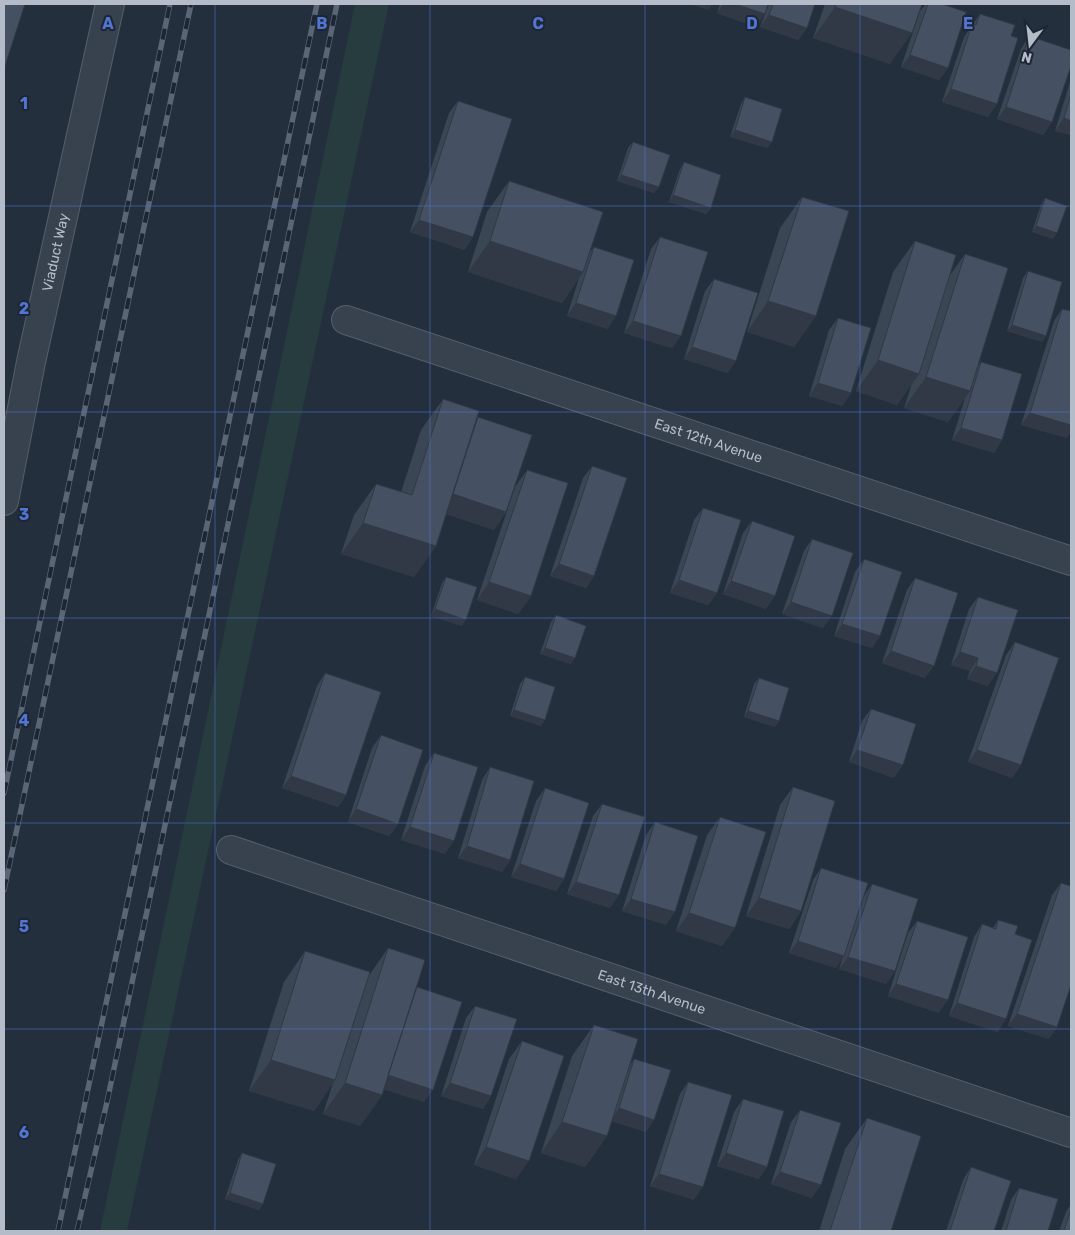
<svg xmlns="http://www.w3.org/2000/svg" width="1075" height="1235" font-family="Rubik,sans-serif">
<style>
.green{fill:#263c3f}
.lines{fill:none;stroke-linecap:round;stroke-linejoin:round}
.street-casing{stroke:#565f6c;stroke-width:30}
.street{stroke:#38414e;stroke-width:28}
.rail-casing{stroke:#5a6575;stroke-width:5.5}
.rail{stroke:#1d2633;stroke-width:4;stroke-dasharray:11;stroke-linecap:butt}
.wall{fill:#3b4654}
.shaded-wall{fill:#303945}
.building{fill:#455162;stroke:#303945}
.grid{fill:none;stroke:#5274d3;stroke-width:1;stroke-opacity:0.55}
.labels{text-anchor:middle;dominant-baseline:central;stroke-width:4;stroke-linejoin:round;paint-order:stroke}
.street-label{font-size:14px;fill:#b4bcc9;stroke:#1d2633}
.grid-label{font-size:16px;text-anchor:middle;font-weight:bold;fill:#5274d3;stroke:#1d2633;stroke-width:4;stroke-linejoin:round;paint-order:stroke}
</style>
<rect width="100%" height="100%" fill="#242f3e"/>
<path class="green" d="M355,4H389L127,1231H100Z"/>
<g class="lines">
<defs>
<g id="street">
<path id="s1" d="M346,320L1071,561"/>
<path id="s2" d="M4,501L31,362L110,4"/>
<path id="s3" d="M231,850L1071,1133"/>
</g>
</defs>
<use href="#street" class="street-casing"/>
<use href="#street" class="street"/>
<defs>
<path id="rail" d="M4,793L170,4
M4,890L191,4
M58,1231L317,4
M77,1231L107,1102L337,4"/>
</defs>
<use href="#rail" class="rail-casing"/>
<use href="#rail" class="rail"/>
</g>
<path class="wall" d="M720,4H768L756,27L717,13Z
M769,4H815L807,28L798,40L760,27Z
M825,4H922L890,64L813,38Z
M926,4H942L948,68L939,80L901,67L920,11Z
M980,14L1011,36L997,104L988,117L942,102L964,37Z
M1029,36L1052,122L1043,135L997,119L1021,49Z
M1071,79V135L1055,131Z
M745,97L772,142L767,148L730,137L741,104Z
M458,101L465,250L410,232L449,113Z
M633,142L659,187L654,193L617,181L628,148Z
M684,162L711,208L706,214L669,202L680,169Z
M509,181L589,253L594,247L608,329L567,316L579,278L562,303L468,272L487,212Z
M802,197L816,316L794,347L747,332L780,228Z
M1045,198L1053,239L1032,232L1041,205Z
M660,237L672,348L624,333L651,249Z
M915,241L950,275L965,254L977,367L981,362L1002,440L994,453L952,440L965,398L948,422L904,408L912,383L897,405L856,391L893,272Z
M1028,271L1046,336L1042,342L1007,331L1023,278Z
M714,279L736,361L727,373L684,359L705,291Z
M1062,309L1067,438L1021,425L1054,321Z
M838,318L851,393L842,406L809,396L829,330Z
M443,399L477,419L506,512L494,530L446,514L436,546L414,577L341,554L354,515L376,484L401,492L421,430Z
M592,466L594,576L586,588L550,576L583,478Z
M527,470L531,596L518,614L477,600L515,487Z
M703,508L717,593L708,605L670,593L694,520Z
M752,521L766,609L723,594L743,533Z
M812,539L823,628L782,614L804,551Z
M864,559L880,636L872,648L834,636L855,572Z
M446,577L462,626L431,616L442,583Z
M915,578L925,678L882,663L907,590Z
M978,597L988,686L967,679L970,671L951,665L969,609Z
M556,615L571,664L540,654L551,622Z
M1015,642L1021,765L1012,778L968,762L1006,655Z
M325,673L346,795L338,807L282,788L317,686Z
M525,677L541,726L510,716L520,684Z
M759,678L775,727L744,717L754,684Z
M871,709L894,778L849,762L862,721Z
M381,735L398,824L389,836L348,822L372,748Z
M434,753L445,854L401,840L425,766Z
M490,767L510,860L502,872L458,858L482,780Z
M793,787L801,911L789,929L746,916L780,805Z
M545,788L564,879L556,891L511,877L536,801Z
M602,804L610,908L567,894L593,816Z
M720,817L735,928L722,946L676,931L707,835Z
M655,822L666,925L622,911L646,835Z
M821,868L864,896L872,884L895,971L886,984L839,969L843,957L836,968L789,953L813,880Z
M1061,883L1057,1027L1049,1039L1008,1026L1052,895Z
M998,920L1015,934L998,1032L949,1016L974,937L982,924L993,928Z
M917,921L939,1013L888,996L908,933Z
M388,948L416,989L417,987L424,1102L384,1089L382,1095L360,1126L323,1114L333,1083L314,1111L249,1091L284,982L305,951L368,977Z
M475,1006L491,1096L483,1109L441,1096L466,1018Z
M594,1025L630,1065L634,1059L646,1132L612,1121L607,1136L585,1167L541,1153L572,1056Z
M522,1041L516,1179L474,1165L509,1059Z
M688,1082L694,1200L650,1186L680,1094Z
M743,1099L759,1179L717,1166L734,1112Z
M800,1110L812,1198L771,1184L791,1122Z
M867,1118L891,1231H819L845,1149Z
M242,1153L263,1204L259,1210L225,1199L238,1160Z
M971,1167L994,1231H946L963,1180Z
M1019,1188L1048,1231H1001L1011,1200Z
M1071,1204V1231H1059L1066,1212Z"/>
<path class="shaded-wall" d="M690,4H713L708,10Z
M723,4H735L765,14L756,27L717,13Z
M835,7L912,33L890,64L813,38Z
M769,15L807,28L798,40L760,27Z
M910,55L948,68L939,80L901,67Z
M951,89L997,104L988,117L942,102Z
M1006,107L1052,122L1043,135L997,119Z
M1064,118L1071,121V135L1055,131Z
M735,130L772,142L767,148L730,137Z
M621,175L659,187L654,193L617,181Z
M673,195L711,208L706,214L669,202Z
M419,220L473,237L465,250L410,232Z
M1036,226L1057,233L1053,239L1032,232Z
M490,241L583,272L562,303L468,272Z
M768,301L816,316L794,347L747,332Z
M576,303L616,316L608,329L567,316Z
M633,321L681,336L672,348L624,333Z
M1012,325L1046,336L1042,342L1007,331Z
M692,347L736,361L727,373L684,359Z
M878,360L919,374L897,405L856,391Z
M926,377L970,391L948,422L904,408Z
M818,383L851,393L842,406L809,396Z
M1030,413L1071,425V432L1067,438L1021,425Z
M961,428L1002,440L994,453L952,440Z
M453,494L506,512L494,530L440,512Z
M363,523L436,546L414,577L341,554Z
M559,564L594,576L586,588L550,576Z
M679,580L717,593L708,605L670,593Z
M731,581L775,596L766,609L723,594Z
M489,582L531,596L518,614L477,600Z
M791,602L832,616L823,628L782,614Z
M435,609L466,620L462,626L431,616Z
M842,624L880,636L872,648L834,636Z
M545,648L575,658L571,664L540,654Z
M891,651L934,666L925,678L882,663Z
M960,652L978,658L970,671L951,665Z
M976,666L997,673L988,686L967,679Z
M514,710L545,720L541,726L510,716Z
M748,711L779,721L775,727L744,717Z
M857,750L903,765L894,778L849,762Z
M977,750L1021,765L1012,778L968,762Z
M291,776L346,795L338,807L282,788Z
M356,809L398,824L389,836L348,822Z
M410,827L454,841L445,854L401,840Z
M467,846L510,860L502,872L458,858Z
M520,864L564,879L556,891L511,877Z
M576,882L619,895L610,908L567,894Z
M759,898L801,911L789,929L746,916Z
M631,899L675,912L666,925L622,911Z
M689,913L735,928L722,946L676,931Z
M798,941L844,956L836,968L789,953Z
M848,957L895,971L886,984L839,969Z
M896,984L948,1000L939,1013L888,996Z
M957,1003L1006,1019L998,1032L949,1016Z
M1017,1014L1057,1027L1049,1039L1008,1026Z
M271,1060L335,1080L314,1111L249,1091Z
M388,1075L433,1090L424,1102L379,1088Z
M345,1083L382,1095L360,1126L323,1114Z
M450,1083L491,1096L483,1109L441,1096Z
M619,1108L654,1120L646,1132L610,1121Z
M562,1122L607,1136L585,1167L541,1153Z
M486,1147L529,1161L516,1179L474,1165Z
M726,1153L767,1167L759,1179L717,1166Z
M780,1172L821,1185L812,1198L771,1184Z
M659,1174L703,1187L694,1200L650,1186Z
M230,1193L263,1204L259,1210L225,1199Z"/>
<path class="building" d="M4,4H25L4,69Z
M735,4H768L765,14Z
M773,4H815L807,28L769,15Z
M836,4H922L912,33L835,7Z
M928,4H942L966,12L948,68L910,55Z
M980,14L1015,25L1011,36L1018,38L997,104L951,89L972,24L976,25Z
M1029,36L1071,50V66L1052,122L1006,107Z
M1071,94V121L1064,118Z
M745,97L782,109L772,142L735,130Z
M458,101L512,119L473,237L419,220Z
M633,142L670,155L659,187L621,175Z
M684,162L721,175L711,208L673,195Z
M509,181L603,212L583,272L490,241Z
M802,197L849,211L816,316L768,301Z
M1045,198L1067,206L1057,233L1036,226Z
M660,237L708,252L681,336L633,321Z
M915,241L956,255L919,374L878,360Z
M594,247L634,260L616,316L576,303Z
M965,254L1008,268L970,391L926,377Z
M1028,271L1062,282L1046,336L1012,325Z
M714,279L758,293L736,361L692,347Z
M1062,309L1071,311V425L1030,413Z
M838,318L871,328L851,393L818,383Z
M981,362L1022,374L1002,440L961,428Z
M443,399L479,411L436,546L363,523L376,484L412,495Z
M478,417L532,435L506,512L453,494Z
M592,466L627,478L594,576L559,564Z
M527,470L568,483L531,596L489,582Z
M703,508L741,520L717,593L679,580Z
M752,521L795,536L775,596L731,581Z
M812,539L853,553L832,616L791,602Z
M864,559L902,572L880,636L842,624Z
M446,577L477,587L466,620L435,609Z
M915,578L958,593L934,666L891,651Z
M978,597L1018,610L997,673L976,666L978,658L960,652Z
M556,615L586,626L575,658L545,648Z
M1015,642L1059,658L1021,765L977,750Z
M325,673L381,692L346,795L291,776Z
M525,677L555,687L545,720L514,710Z
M759,678L789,688L779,721L748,711Z
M871,709L916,724L903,765L857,750Z
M381,735L423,750L398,824L356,809Z
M434,753L478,767L454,841L410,827Z
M490,767L534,781L510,860L467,846Z
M793,787L835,801L801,911L759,898Z
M545,788L589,803L564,879L520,864Z
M602,804L645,817L619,895L576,882Z
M720,817L766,832L735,928L689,913Z
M655,822L698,836L675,912L631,899Z
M821,868L868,883L844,956L798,941Z
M1061,883L1071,886V985L1057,1027L1017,1014Z
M872,884L918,899L895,971L848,957Z
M998,920L1018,926L1015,934L1032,940L1006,1019L957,1003L982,924L996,929Z
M917,921L968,937L948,1000L896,984Z
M388,948L425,960L382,1095L345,1083Z
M305,951L370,972L335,1080L271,1060Z
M417,987L462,1002L433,1090L388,1075Z
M475,1006L517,1019L491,1096L450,1083Z
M594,1025L638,1039L607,1136L562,1122Z
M522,1041L564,1056L529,1161L486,1147Z
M634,1059L671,1070L654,1120L619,1108Z
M688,1082L732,1095L703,1187L659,1174Z
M743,1099L784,1111L767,1167L726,1153Z
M800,1110L841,1123L821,1185L780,1172Z
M867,1118L921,1136L891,1231H830Z
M242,1153L276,1164L263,1204L230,1193Z
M971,1167L1011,1181L994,1231H950Z
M1019,1188L1058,1199L1048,1231H1006Z
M1071,1209V1231H1064Z"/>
<path class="grid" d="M215,4V1231M430,4V1231M645,4V1231M860,4V1231M4,206H1071M4,412H1071M4,618H1071M4,823H1071M4,1029H1071"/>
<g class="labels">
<g class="street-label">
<text stroke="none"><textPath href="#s2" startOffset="254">Viaduct Way</textPath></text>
<text stroke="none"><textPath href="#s1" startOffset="382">East 12th Avenue</textPath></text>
<text stroke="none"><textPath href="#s3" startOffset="444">East 13th Avenue</textPath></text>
</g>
</g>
<g class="grid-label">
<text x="108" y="29">A</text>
<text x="322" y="29">B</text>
<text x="538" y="29">C</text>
<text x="752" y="29">D</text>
<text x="968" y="29">E</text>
<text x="24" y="109">1</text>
<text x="24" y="314">2</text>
<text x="24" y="520">3</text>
<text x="24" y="726">4</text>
<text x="24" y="932">5</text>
<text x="24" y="1138">6</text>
</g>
<rect width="1075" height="1235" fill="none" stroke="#b4bcc9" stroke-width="10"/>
<g transform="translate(1030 45) rotate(195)" stroke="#1d2633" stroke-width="4" paint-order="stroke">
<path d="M0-4L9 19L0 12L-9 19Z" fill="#b4bcc9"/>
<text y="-8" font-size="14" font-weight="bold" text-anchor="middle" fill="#b4bcc9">N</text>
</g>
</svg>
